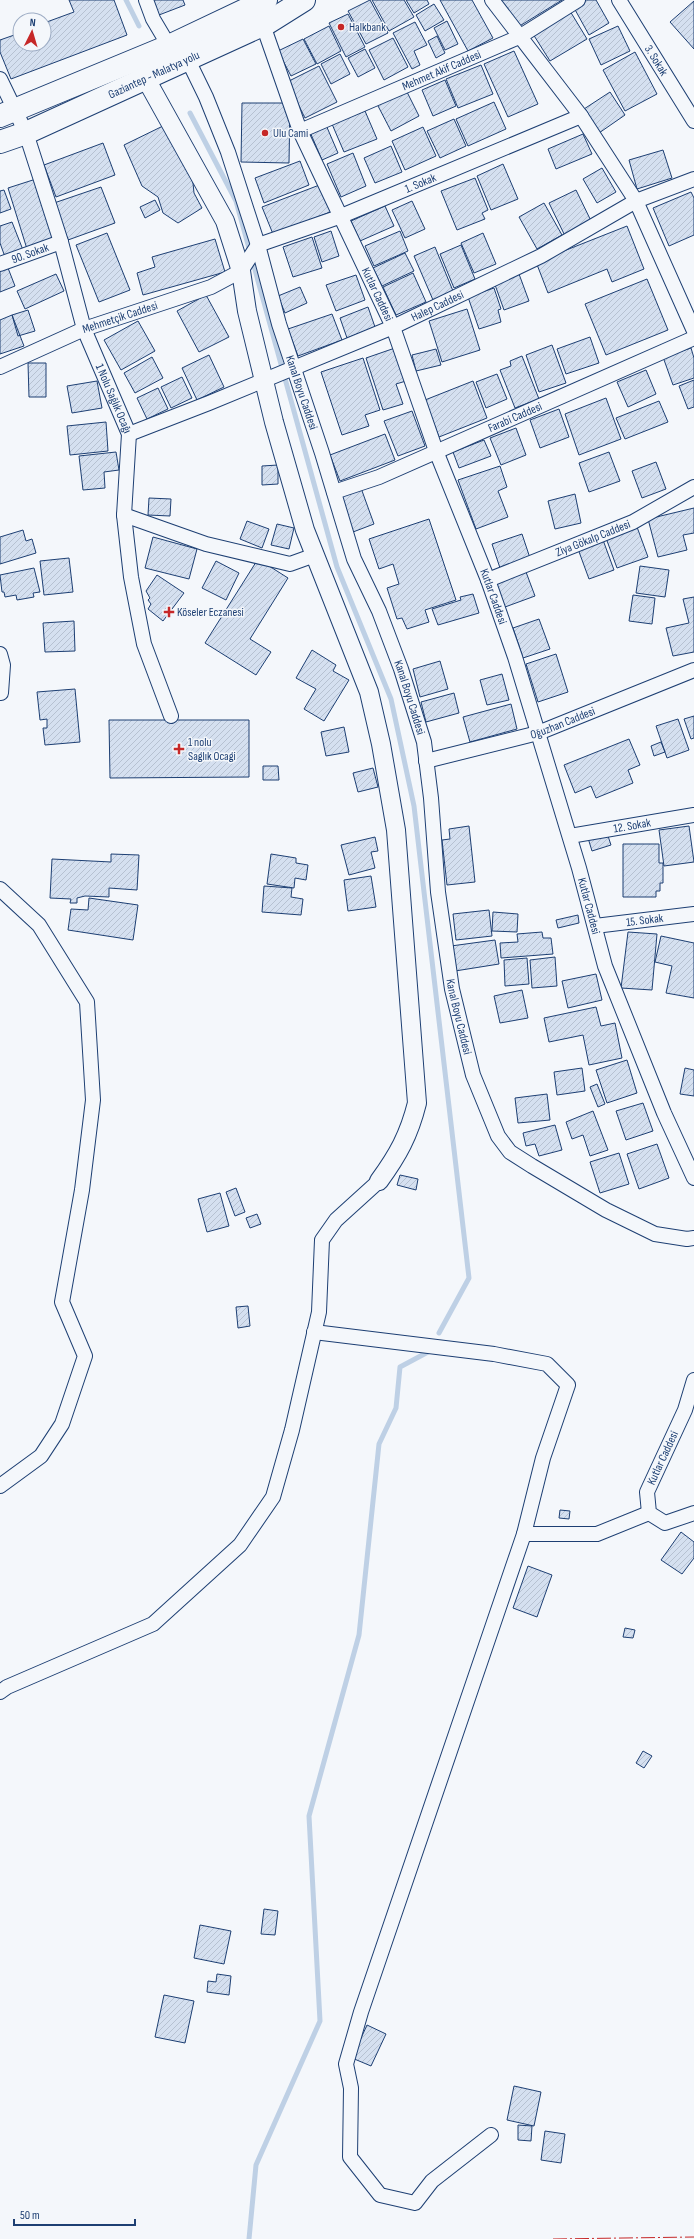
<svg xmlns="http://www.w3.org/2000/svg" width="694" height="2239" font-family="'Sofia Sans Condensed',sans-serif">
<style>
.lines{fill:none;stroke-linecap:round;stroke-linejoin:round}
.stream{stroke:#bed0e5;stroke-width:5}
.building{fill:url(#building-hatch);stroke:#1d3f73}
.minor-casing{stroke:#1d3f73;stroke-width:16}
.tertiary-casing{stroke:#1d3f73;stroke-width:20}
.trunk-casing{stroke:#1d3f73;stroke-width:24}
.minor{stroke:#f4f7fb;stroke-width:14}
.tertiary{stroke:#f4f7fb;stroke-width:18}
.trunk{stroke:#f4f7fb;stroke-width:22}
.power{stroke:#c62828;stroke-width:1;stroke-dasharray:14 3 2 3;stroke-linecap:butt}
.poi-dot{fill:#c62828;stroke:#f4f7fb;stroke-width:1.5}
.labels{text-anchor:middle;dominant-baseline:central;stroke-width:3;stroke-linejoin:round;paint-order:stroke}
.poi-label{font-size:12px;fill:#1d3f73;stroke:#f4f7fb;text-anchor:start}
.street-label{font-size:12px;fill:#1d3f73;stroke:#f4f7fb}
</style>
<defs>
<pattern id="building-hatch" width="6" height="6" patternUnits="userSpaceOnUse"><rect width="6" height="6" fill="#d5e0f0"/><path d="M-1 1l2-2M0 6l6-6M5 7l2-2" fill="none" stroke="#b6c1d1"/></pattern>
</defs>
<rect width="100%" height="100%" fill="#f4f7fb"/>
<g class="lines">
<path class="stream" d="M126,0L139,26
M190,113L236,201L337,567L391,699L414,806L469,1278L439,1333
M249,2239L256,2165L320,2021L309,1816L359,1635L379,1444L396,1408L400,1367L428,1352"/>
</g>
<path class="building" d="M69,0H114L127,35L11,79L0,52V40L20,33V44H44V23L74,12Z
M153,0H183L185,5L159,15Z
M370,0L388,33L366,44L348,11Z
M372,0H404L414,17L389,31Z
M406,0H427L429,4L414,13Z
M440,0H472L493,38L468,51Z
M500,0H562L518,27Z
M584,0H596L609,23L589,35L573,6Z
M694,1V49L670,22Z
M434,4L444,20L425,31L416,15Z
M570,11L587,39L550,61L533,34Z
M348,14L365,47L346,57L329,23Z
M447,21L458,44L445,50L434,28Z
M415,22L427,45L414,51L420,65L412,69L393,33Z
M329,26L341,51L317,64L304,39Z
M618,26L630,51L601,65L589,39Z
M437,36L445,53L436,58L428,41Z
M393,38L408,67L384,80L369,50Z
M303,39L316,64L291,76L278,51Z
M365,49L375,68L358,77L348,58Z
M514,51L538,104L508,117L484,64Z
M635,52L657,94L625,111L603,70Z
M340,54L350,74L331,84L321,64Z
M481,65L493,94L458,108L446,79Z
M319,66L337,102L305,118L287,82Z
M445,80L456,106L433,116L422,90Z
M406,90L419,116L391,131L377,104Z
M610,92L625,115L599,133L584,109Z
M494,102L506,129L468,146L456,119Z
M242,103H290L289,163L241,162Z
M365,111L377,139L344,152L332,124Z
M454,119L466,146L440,158L427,131Z
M165,125L188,169L193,183L194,193L202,208L178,223L163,213L158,197L142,186L124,145Z
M326,125L338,153L322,160L310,132Z
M423,127L436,156L405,170L392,141Z
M583,134L592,154L556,169L548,149Z
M103,143L115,175L56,197L44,165Z
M391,146L402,172L375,183L364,158Z
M663,150L672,178L637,189L629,160Z
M353,153L366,186L341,197L327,164Z
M300,161L309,185L264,203L255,178Z
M503,164L518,199L491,210L477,176Z
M602,168L616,192L597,203L583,179Z
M475,178L488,210L482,213L485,219L457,230L441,191Z
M36,179L55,240L27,249L8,188Z
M322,184L333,211L273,234L262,207Z
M101,187L115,223L68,240L54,203Z
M4,190L11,209L0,213V191Z
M576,190L593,225L566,238L549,203Z
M691,192L694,198V235L669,246L653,208Z
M155,200L160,210L145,218L140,207Z
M412,201L425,229L405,238L392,210Z
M544,203L562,235L537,249L519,217Z
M385,206L394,226L360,241L351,221Z
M12,222L23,250L5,257L0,243V226Z
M627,226L644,269L612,282L607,269L548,293L536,262Z
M331,231L339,256L322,262L314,237Z
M400,231L408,251L374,266L365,246Z
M107,233L130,290L99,302L76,245Z
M483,233L496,264L474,273L461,243Z
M312,237L322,268L293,277L283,247Z
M215,239L225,272L143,295L137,273L155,267L152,257Z
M461,245L475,279L454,288L440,254Z
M435,247L453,291L433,300L414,256Z
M405,253L414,271L382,286L373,268Z
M8,268L15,286L0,292V271Z
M413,273L426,302L396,315L383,287Z
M56,274L64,291L25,309L17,291Z
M519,274L529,301L504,310L494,282Z
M356,275L365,300L336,311L326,285Z
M647,279L668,330L606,355L585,304Z
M300,287L307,303L285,313L278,296Z
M494,288L501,309L498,310L501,322L479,329L468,297Z
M206,295L229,337L199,352L177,311Z
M368,307L375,327L347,338L340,318Z
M467,309L480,350L442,362L429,321Z
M28,310L35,331L18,336L12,315Z
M332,314L342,340L298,356L288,329Z
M12,315L24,346L0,354V320Z
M138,321L155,351L121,370L104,340Z
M590,337L599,363L566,374L557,349Z
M552,345L566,383L539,392L526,355Z
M395,348L406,381L396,384L403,404L383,410L366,358Z
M691,348L694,358V378L673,385L663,357Z
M436,349L441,365L416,371L412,355Z
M209,355L224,387L197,400L182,368Z
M522,356L539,399L515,408L500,370L511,366L510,361Z
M152,357L163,378L135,393L124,373Z
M363,358L380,410L365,415L369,426L342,435L321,372Z
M28,363H46V397H29Z
M646,370L656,394L628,407L617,382Z
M497,374L507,399L486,408L476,382Z
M182,377L192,398L171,408L161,387Z
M694,380V407L688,409L679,386Z
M97,381L102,408L72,413L67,386Z
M473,381L487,418L439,437L425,400Z
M158,388L168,409L147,419L137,398Z
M606,398L621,439L579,455L565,414Z
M659,401L668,422L625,439L616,418Z
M559,409L569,437L540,448L530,420Z
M412,411L425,446L398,456L384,421Z
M106,422L108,451L70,455L67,426Z
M516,428L526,455L501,465L490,438Z
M385,434L395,460L340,481L330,455Z
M484,440L491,456L459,468L453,452Z
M116,452L119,470L104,472L105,488L83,490L79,456Z
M609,452L620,481L589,492L579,463Z
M656,462L666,489L642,498L632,471Z
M278,465V484L262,485V466Z
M500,466L507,487L498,491L508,517L476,529L458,480Z
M361,488L374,524L353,532L339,496Z
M575,494L581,523L555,529L548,501Z
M149,498L171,499L170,516L148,515Z
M694,508V533L683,535L687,550L658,557L648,519Z
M429,519L456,600L425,610L429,622L407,629L402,618L397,619L387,588L399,584L393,564L379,569L369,539Z
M247,521L269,529L262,548L240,539Z
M277,524L294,528L289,549L271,545Z
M637,527L648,557L617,568L606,538Z
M23,530L26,541L32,539L36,553L0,564V537Z
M522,534L530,558L500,568L492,544Z
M153,537L197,549L189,579L145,568Z
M603,540L614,570L589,579L578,549Z
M69,558L73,592L44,595L40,561Z
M258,559L288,578L250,639L271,652L256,675L205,643Z
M216,561L239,573L226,600L202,588Z
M640,566L669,570L665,597L636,593Z
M34,568L40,592L33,593L34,597L17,600L16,595L5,597L4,592H2L0,575Z
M526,572L535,596L505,607L495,583Z
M157,575L184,593L163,621L148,609L151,604L148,600L150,598L146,591Z
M473,594L479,613L438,625L432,609L461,600L460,597Z
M633,595L655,598L652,624L629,621Z
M694,597V652L673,656L666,628L689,623L683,599Z
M539,619L550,649L523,658L513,628Z
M74,621L75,651L45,652L43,623Z
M312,650L336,665L333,671L349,680L324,721L304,709L316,689L296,678Z
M556,654L568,692L538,702L526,664Z
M440,661L448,689L420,697L413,669Z
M502,674L509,700L487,705L480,680Z
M75,689L80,742L45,745L43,728H47V719L40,720L37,692Z
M454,693L459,713L426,722L421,702Z
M511,704L517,729L470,742L463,717Z
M694,716V738L691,739L684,719Z
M678,719L689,750L667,758L656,726Z
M109,720H249V777L110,778Z
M344,727L349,752L326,756L321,732Z
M629,739L640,765L628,770L633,783L596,798L591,786L575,793L564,765Z
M661,742L665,752L654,756L651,746Z
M263,766H278L279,780H263Z
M373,768L378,787L358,792L353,773Z
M469,826L475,882L447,885L442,840L450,839L449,829Z
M689,826L694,862L664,866L659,830Z
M607,833L611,845L592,851L588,838Z
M375,837L378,851L371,852L375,868L349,875L341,845Z
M623,844H659V863H663V883H660V891H656V897H623Z
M111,854L139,855L137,890L109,888V897L85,896L77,898V903H70L71,899L50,898L52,859L111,862Z
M271,854L296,858V863L308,865L306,880L295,878L294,888L267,884Z
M371,876L376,907L348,911L344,880Z
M264,886L292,888L291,897L303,899L301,915L262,912Z
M89,898L138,905L133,940L68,930L71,909L88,910Z
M489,910L492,936L456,940L453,914Z
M493,912L518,914L517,932L492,931Z
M578,915L579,923L558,928L556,920Z
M542,932L543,938H551L553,954L501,958L500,943L518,942L517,934Z
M628,932L657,934L652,990L621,988Z
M661,936L694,943V998L666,993L672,966L655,962Z
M495,940L499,964L455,971L451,946Z
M555,957L557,986L532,988L530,960Z
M527,958L529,984L505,986L504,960Z
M596,974L602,1000L568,1008L562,981Z
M522,990L528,1018L500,1023L494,996Z
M596,1007L601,1026L615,1023L622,1058L589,1065L583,1035L549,1042L544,1018Z
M627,1060L637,1093L607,1103L596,1070Z
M582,1068L585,1091L557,1095L554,1072Z
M685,1068L694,1070V1096L680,1094Z
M597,1084L605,1104L598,1107L590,1087Z
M547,1094L550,1120L518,1123L515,1098Z
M643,1103L653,1131L626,1140L616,1111Z
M593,1111L608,1150L590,1156L583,1135L572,1139L566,1122Z
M555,1125L562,1150L539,1156L535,1144L526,1146L523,1133Z
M657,1144L669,1178L639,1189L627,1154Z
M619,1153L629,1184L600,1193L590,1162Z
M400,1175L418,1179L416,1190L397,1185Z
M236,1188L245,1212L235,1216L226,1192Z
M220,1193L229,1226L207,1232L198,1199Z
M257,1214L261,1224L250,1228L246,1218Z
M248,1306L250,1326L238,1328L236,1307Z
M560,1510L570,1511L569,1519L559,1518Z
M681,1532L694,1542V1558L682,1574L661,1560Z
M528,1566L552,1575L537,1617L513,1608Z
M625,1628L635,1630L633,1638L623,1637Z
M643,1751L652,1756L644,1768L636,1763Z
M264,1909L278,1911L275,1935L261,1934Z
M200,1925L231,1931L224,1964L194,1958Z
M217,1974L231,1976L229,1995L207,1992L208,1981L216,1982Z
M164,1995L194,2001L185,2043L155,2037Z
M367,2025L386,2034L371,2066L352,2058Z
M514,2086L541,2092L534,2126L507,2120Z
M518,2125L532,2126L531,2141L518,2140Z
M545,2131L565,2134L561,2163L541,2160Z"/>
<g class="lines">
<defs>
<g id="minor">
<path d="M146,0L153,19L169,46"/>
<path d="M492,0L581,116L636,201L694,331"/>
<path id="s1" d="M619,0L694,121"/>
<path id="s2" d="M263,25L300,131L393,327L436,451L488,580L515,657L579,868L605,966L664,1113L694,1178"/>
<path id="s3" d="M188,60L206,97L228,152L258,245L279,324L322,453L354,559L379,611L401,669L424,742L431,798L438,892L452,989L473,1075L498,1136L510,1152L532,1166L606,1210L655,1234L687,1239L694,1238"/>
<path id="s4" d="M0,79L26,133L61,242L84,329L129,434L124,515L131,577L144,644L171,716"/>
<path id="s5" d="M300,131L519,37L578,0"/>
<path id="s6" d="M0,264L61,242"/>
<path id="s7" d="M0,367L84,329L211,287L241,271L258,245L339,217L581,116"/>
<path id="s8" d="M129,434L209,403L393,327L541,256L636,201L694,179"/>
<path id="s9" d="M334,492L379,477L694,338"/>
<path d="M124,515L206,544L290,564L315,555"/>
<path id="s10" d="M488,580L633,522L694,487"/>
<path d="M0,654L3,665L1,693"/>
<path id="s11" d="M426,761L538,733L694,670"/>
<path id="s12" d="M570,836L694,815"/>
<path d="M0,889L39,925L87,1002L93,1100L82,1190L62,1302L85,1356L62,1424L41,1456L0,1486"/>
<path id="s13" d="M595,926L694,914"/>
<path d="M314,1332L494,1354L547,1364L568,1385L543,1458L524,1534H597L649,1513"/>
<path d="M694,1380L685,1410L647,1492L649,1513L665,1523L694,1513"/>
<path d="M0,1692L7,1687L153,1624L240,1545L273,1497L292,1430L319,1312L322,1240L336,1220L379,1181"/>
<path d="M491,2135L432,2181L415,2203L380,2195L350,2157L351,2088L346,2064L361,2012L524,1534"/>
</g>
<path id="tertiary" d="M146,79L225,221L241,271L247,311L274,422L305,530L369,692L381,744L396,830L417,1103C409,1135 398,1155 379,1181"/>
<g id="trunk">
<path d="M0,116L169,46L266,0"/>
<path id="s14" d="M0,142L26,133L269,22L304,0"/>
</g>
</defs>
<use href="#minor" class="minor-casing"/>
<use href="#tertiary" class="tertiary-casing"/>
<use href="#trunk" class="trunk-casing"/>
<use href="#minor" class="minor"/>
<use href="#tertiary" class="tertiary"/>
<use href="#trunk" class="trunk"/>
<path class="power" d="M553,2239L694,2237"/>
</g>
<g class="poi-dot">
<circle cx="341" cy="27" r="4"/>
<circle cx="265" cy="133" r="4"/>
<path d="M167 606h4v4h4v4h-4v4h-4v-4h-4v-4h4z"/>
<path d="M177 743h4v4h4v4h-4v4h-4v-4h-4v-4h4z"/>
</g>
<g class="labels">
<g class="poi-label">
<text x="349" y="27">Halkbank</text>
<text x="273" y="133">Ulu Cami</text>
<text x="177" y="612">Köseler Eczanesi</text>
<text x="188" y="742">1 nolu<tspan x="188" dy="14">Saglık Ocagi</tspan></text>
</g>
<g class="street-label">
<text stroke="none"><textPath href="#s1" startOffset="71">3. Sokak</textPath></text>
<text stroke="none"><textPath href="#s5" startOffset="154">Mehmet Akif Caddesi</textPath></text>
<text stroke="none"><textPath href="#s14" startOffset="168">Gaziantep - Malatya yolu</textPath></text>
<text stroke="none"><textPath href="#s7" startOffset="465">1. Sokak</textPath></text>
<text stroke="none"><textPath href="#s6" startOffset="32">90. Sokak</textPath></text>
<text stroke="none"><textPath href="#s2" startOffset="293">Kutlar Caddesi</textPath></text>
<text stroke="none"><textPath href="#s8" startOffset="334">Halep Caddesi</textPath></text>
<text stroke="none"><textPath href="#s7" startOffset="130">Mehmetçik Caddesi</textPath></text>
<text stroke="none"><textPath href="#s3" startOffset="352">Kanal Boyu Caddesi</textPath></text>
<text stroke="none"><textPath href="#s4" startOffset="340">1 Nolu Sağlık Ocağı</textPath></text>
<text stroke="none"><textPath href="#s9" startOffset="196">Farabi Caddesi</textPath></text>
<text stroke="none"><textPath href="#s10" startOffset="113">Ziya Gökalp Caddesi</textPath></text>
<text stroke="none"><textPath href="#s2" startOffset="617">Kutlar Caddesi</textPath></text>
<text stroke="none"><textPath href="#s3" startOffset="676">Kanal Boyu Caddesi</textPath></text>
<text stroke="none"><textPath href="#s11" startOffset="142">Oğuzhan Caddesi</textPath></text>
<text stroke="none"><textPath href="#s12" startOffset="63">12. Sokak</textPath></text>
<text stroke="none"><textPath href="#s2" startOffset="941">Kutlar Caddesi</textPath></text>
<text stroke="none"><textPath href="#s13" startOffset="50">15. Sokak</textPath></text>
<text stroke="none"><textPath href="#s3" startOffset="1000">Kanal Boyu Caddesi</textPath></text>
<text transform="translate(663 1458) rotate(-65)">Kutlar Caddesi</text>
</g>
</g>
<g transform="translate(32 32) rotate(5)"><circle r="19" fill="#f4f7fb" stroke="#9eadc5"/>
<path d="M0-3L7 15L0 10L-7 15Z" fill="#c62828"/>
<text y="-6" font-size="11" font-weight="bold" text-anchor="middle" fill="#1d3f73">N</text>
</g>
<path d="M14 2219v6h121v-6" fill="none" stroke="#1d3f73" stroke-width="2"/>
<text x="20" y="2219" font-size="12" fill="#1d3f73" stroke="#f4f7fb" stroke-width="3" paint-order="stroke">50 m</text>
</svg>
